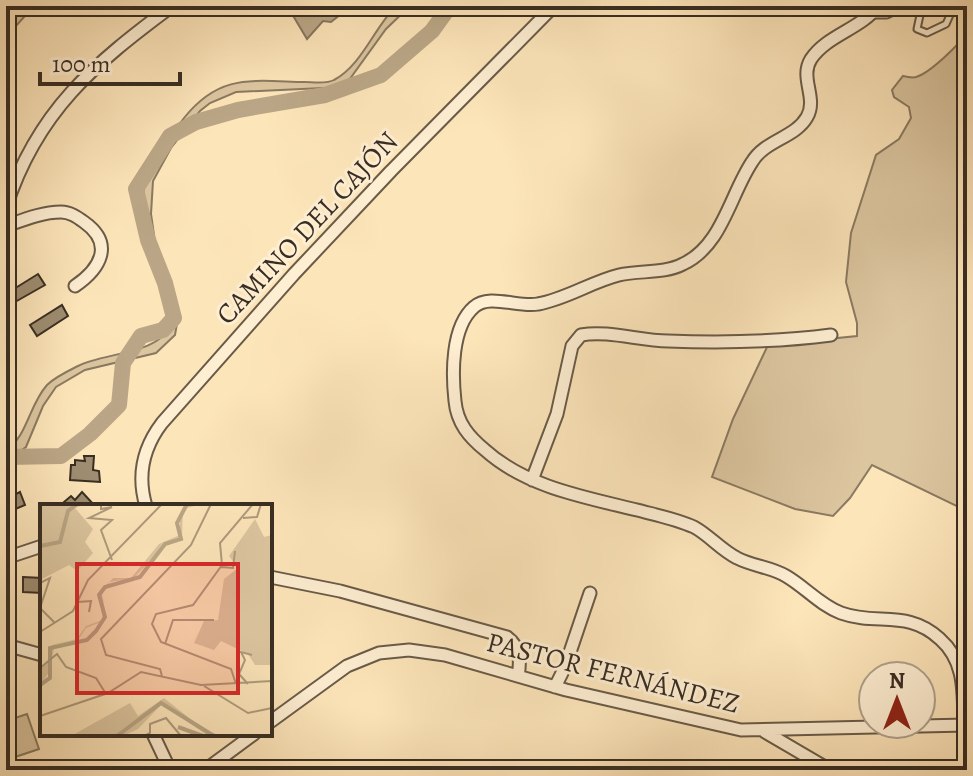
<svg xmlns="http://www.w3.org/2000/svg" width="973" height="776" viewBox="0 0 973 776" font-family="Alegreya,serif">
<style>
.green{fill:#dcc6a0;stroke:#8a7a61;stroke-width:2}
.water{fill:#baa686;stroke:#86765e;stroke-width:2}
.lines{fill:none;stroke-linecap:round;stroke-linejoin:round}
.river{stroke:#baa686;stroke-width:16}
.building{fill:#9e8d71;stroke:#382d22;stroke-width:2}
.lane-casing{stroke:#695b48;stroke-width:9}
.street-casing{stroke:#695b48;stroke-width:15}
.lane{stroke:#feeed2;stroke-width:5}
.street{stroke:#feeed2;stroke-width:11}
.labels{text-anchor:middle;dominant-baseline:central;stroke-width:6;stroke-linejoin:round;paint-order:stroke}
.street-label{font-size:28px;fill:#382d22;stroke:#feeed2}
.inset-river{fill:none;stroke:#baa686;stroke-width:4}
.inset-road{fill:none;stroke:#ae9b7d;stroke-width:2}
.view{fill:#d62828;fill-opacity:0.15;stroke:#d62828;stroke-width:4}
.inset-edge{fill:none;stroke:#382d22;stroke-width:4}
</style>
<rect width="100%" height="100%" fill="#fde5ba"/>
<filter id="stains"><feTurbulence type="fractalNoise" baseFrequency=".0025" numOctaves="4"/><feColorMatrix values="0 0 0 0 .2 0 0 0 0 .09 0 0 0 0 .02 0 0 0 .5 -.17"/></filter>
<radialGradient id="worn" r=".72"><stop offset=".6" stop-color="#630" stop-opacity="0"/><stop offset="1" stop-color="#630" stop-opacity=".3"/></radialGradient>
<path class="green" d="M6 6H34L6 37Z
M396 6H410L386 29 344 87 236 92 210 103 200 111 171 148 153 181 151 214 156 249 173 288 179 312 175 335 156 353 85 370 56 387 43 406 26 447 6 461V451C28 435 29 405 47 385 55 377 68 371 78 366 102 353 160 354 169 326 174 308 167 295 159 280 148 254 136 193 149 167 157 150 172 134 184 118 220 73 252 81 305 82 313 82 327 84 334 80 362 65 374 28 396 6Z
M967 32V511L872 465 850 498 833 516 795 509 712 477 733 419 768 345 857 336V323L846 282 851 233 876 155 899 139 911 118 909 107 894 97 892 90 903 76C907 77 912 78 916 77 930 73 960 44 967 32Z
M27 714 39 749 6 760V721Z"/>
<path class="water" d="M292 6H343L346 10 331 22 323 21 307 39 289 9Z"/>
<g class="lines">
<path class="river" d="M6 457 61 456 90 434 119 405 123 363 141 336 163 330 174 318 165 283 148 240 136 189 170 136 196 122 238 110 325 95 381 75 432 31 450 6"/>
</g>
<path class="building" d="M38 274 45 285 15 302 9 292Z
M62 305 68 316 37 336 30 325Z
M84 456H94L93 470 99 471 100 482 70 480 71 465H75V460L85 461Z
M20 492 25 505 13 510 8 498Z
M82 492 95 506H68L64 502 71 496 75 500Z
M23 577 42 578V593L23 592Z"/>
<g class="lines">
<g class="lane-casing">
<path id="lane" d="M922 6 917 29 927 33 946 24 954 6
M872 15H887L906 6"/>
</g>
<g class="street-casing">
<path id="street" d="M878 6C861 29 827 35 811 59 799 78 818 98 807 117 795 138 765 140 752 162 730 195 722 246 683 264 664 274 640 270 619 275 591 282 566 299 538 304 519 308 489 293 474 307 451 327 452 374 455 401 457 423 469 437 485 450 526 487 584 497 637 510 656 515 676 519 694 527 709 535 721 550 737 558 752 566 771 567 786 576 805 587 820 605 841 613 877 626 908 609 940 639 966 662 963 693 964 725
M6 207C37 111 94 64 172 6
M6 226C23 220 42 212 61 212 70 212 77 217 84 222 115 244 100 269 75 286
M532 480 557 414 572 346 581 335C609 330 640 341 668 341 722 343 777 342 831 335
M146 506C137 476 143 448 162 423L294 274 391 171 554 6
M15 555 42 546
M270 577 340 591 507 637C520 647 521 660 518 676
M6 645 42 655
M555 687 565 667 590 593
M270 722 347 666 379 653 409 650 445 655 566 690 741 730 967 725
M765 732 830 770
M153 734 170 770
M205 770 254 734"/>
</g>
<use href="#lane" class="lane"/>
<use href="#street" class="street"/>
</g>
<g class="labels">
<g class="street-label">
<text transform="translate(307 228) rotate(-47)">CAMINO DEL CAJÓN</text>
<text transform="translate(613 673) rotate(14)">PASTOR FERNÁNDEZ</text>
</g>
</g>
<g transform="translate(40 504)">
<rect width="232" height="232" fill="#fde5ba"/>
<path d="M0 0H45L35 4 53 25 45 38 53 49 37 67 29 61 0 76ZM147 0H162L143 5 142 32 122 40 113 54 94 74 70 78 62 90 66 112V116L46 124 38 136 15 141 8 170 0 180V165L11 155 12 141 37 135 46 122 63 116 60 94 62 86 73 74H91L119 40 140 31V10L143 4ZM215 15 224 33 232 31V161H215L208 150 181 137 174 146 154 139 164 117 178 116 184 75 198 64 189 52ZM124 194 163 225 181 232 167 231 122 200 98 225 83 232H31L90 199 98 212Z" fill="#dcc6a0"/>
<path class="inset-river" d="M0 42 20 38 28 7 37 0M0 181 10 174V144L47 136 56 127 65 113 59 91 65 83 100 73 125 40 141 35 137 19 147 0M138 223 163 232M77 232 121 199 174 232"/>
<path class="inset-road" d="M61 0V5L72 3 49 14 72 16 61 26 72 56M203 14 217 13 221 0M181 63 193 64 195 47M0 79 10 74 0 104 14 118M37 98 51 97 49 108M0 128 33 107 48 76 122 0M125 140 133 116H174M0 164 17 150 26 163 56 174 66 190M122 172 120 165 66 151 61 135 151 41 171 0M196 180 191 165 121 138 112 120 116 110 153 101 182 61 180 39 213 0M208 180 199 170 205 156 201 148 212 151M164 182 208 209 232 204M0 212 68 189 101 168 161 181 232 177M104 232 110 229V220L126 214 141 232"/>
<path class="view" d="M37 60H198V189H37Z"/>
<rect width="232" height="232" class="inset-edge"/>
</g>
<rect width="973" height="776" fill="none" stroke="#fde5ba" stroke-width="32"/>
<rect x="8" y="8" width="957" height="760" fill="none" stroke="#382d22" stroke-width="4"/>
<rect x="16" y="16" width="941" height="744" fill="none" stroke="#382d22" stroke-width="2"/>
<g transform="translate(897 700)"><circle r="38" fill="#feeed2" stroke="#afa18c" stroke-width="2"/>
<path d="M0-6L14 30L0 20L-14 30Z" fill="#8f2418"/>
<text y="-12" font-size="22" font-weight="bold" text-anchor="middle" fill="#382d22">N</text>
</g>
<path d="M40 72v12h140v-12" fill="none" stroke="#382d22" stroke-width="4"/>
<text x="52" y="72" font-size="24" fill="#382d22" stroke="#feeed2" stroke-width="6" paint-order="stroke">100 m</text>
<rect width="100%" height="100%" filter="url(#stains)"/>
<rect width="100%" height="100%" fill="url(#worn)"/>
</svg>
